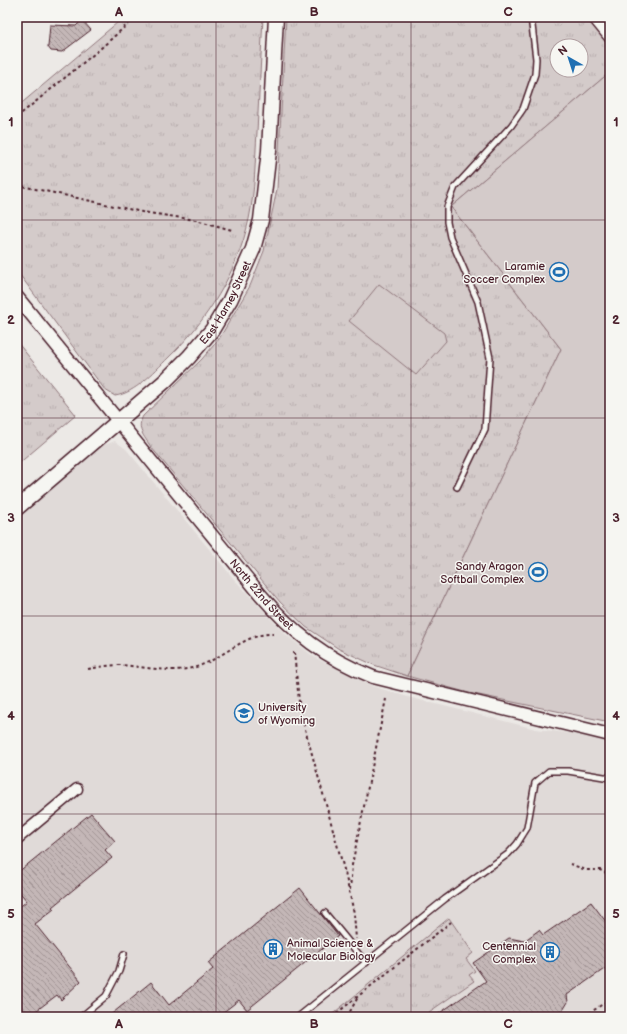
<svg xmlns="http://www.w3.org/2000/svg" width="627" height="1034" viewBox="0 0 627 1034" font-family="'Balsamiq Sans',sans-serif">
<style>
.built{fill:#e0dad8}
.grass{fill:url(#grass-tufts);stroke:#8f757a;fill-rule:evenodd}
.green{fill:#d4cbca;stroke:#8f757a}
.building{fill:url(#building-back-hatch);stroke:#4a1f2b}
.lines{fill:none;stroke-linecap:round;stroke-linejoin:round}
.service-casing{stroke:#4a1f2b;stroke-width:8}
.minor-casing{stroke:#4a1f2b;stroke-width:13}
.tertiary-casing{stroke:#4a1f2b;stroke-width:15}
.secondary-casing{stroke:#4a1f2b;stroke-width:17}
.path{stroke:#4a1f2b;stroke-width:2;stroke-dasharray:3 3;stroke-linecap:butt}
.service{stroke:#f6f6f2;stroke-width:5}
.minor{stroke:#f6f6f2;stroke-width:10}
.tertiary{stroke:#f6f6f2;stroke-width:12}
.secondary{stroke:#f6f6f2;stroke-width:14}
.grid{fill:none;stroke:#4a1f2b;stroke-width:1;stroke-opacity:0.55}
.labels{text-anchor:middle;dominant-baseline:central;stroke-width:3;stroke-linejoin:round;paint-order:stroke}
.poi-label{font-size:11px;fill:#4a1f2b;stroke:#f6f6f2;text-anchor:end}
.street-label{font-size:11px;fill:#4a1f2b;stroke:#f6f6f2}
.neatline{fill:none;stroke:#4a1f2b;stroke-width:1.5}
.grid-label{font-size:13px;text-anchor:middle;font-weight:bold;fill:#4a1f2b}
</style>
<defs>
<pattern id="grass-tufts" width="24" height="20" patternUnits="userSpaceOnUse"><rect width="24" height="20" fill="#d4cbca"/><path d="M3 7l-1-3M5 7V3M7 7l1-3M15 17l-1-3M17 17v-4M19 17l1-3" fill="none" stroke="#b8aeae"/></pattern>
<pattern id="building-back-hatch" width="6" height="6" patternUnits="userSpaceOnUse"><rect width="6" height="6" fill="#c4b7b7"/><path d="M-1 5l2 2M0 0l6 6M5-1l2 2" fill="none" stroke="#a19495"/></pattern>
</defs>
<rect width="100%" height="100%" fill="#ece9e6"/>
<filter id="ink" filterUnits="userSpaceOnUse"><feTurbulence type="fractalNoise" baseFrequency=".025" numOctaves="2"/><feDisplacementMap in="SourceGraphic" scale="8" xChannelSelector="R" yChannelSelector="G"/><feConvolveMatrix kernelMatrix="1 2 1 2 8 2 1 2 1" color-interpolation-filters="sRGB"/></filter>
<g filter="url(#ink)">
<path class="built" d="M115 441 126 449 234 579 284 633 314 657 372 686 408 697 536 729 610 738V1017H17V518L102 446Z"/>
<path class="grass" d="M124 17H263C261 55 259 94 257 132 255 161 255 191 249 219 237 273 207 321 168 358 154 372 135 393 115 396L105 390 17 271V107Z
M286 17H607L610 21V72L451 207 561 349 407 676 374 665 339 649 306 627 280 602 151 447C144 436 136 429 143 416L202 359 219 339 250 286 264 251 277 189ZM557 46H581V70H557Z
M17 342 76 415 17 465Z
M449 918 473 953 466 959 475 971 469 975 474 981 429 1012 432 1017H329Z"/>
<path class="green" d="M610 72V722L469 693 407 676 561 349 451 207Z
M379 284 444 333 446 341 416 375 349 321Z"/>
<path class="building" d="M82 20 91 30 62 52 51 51 48 47 50 25 76 26Z
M91 813 115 841 105 850 112 858 52 907 54 909 35 924 81 981 61 1000 57 995 28 1017 17 1003V909L27 901 17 889V873Z
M300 888 338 936 247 1010 239 1000 217 1017H108L151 982 169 1005 213 969 208 963Z
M591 902 610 927V965L567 995 568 1002 559 1017H434L486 981 473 963 509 938 524 941 539 930 543 935Z"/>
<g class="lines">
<g class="service-casing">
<path id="service" d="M457 487 485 429 490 358 478 302 450 237 447 222V207L455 187 511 126 523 109 535 74 536 59 531 17
M325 913 366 963
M81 1017 106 996 119 971 124 954
M298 1017 445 899 508 854 517 844 527 828 535 783 549 771H568L610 778"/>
</g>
<g class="minor-casing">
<path id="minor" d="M593 17 610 38
M17 839 77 789"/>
</g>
<g class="tertiary-casing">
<g id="tertiary">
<path id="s1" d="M17 297 260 594C293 633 325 658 373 677L610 735"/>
</g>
</g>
<g class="secondary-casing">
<g id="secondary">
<path id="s2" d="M17 508 164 382 189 357 212 330 230 300 253 249 261 220 269 151 276 17"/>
</g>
</g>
<path class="path" d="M17 117 100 49 136 17
M17 185 142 212 196 220 232 230
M294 652 300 711 345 873 354 913 356 939
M88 669C99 667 110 665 122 665 144 667 170 673 192 668 220 662 243 633 273 634
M570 864 586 870H600L610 875
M350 890 352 865 386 699
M332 1017 451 922
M347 1017 358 997
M584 1017 610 999"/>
<use href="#service" class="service"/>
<use href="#minor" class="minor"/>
<use href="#tertiary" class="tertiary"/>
<use href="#secondary" class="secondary"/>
</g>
</g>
<path class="grid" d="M216 17V1017M411 17V1017M17 220H610M17 418H610M17 616H610M17 814H610"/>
<defs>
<g id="stadium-ring" transform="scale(1)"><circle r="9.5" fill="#f6f6f2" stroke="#1f6fb2" stroke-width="1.5"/><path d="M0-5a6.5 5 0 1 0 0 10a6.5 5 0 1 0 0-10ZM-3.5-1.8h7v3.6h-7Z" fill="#1f6fb2"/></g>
<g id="university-ring" transform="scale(1)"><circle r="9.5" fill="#f6f6f2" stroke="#1f6fb2" stroke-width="1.5"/><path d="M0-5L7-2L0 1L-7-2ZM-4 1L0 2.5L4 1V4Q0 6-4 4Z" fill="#1f6fb2"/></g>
<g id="building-ring" transform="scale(1)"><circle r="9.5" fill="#f6f6f2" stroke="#1f6fb2" stroke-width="1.5"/><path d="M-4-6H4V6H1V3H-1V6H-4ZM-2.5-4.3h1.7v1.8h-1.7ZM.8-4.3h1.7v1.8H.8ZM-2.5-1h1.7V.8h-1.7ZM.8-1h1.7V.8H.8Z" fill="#1f6fb2"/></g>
</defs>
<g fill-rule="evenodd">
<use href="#stadium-ring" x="559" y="272"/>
<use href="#stadium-ring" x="538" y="572"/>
<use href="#university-ring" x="244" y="713"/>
<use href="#building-ring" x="273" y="949"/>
<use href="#building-ring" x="550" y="952"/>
</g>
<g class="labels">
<g class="poi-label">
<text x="545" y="266">Laramie<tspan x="545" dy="13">Soccer Complex</tspan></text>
<text x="524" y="566">Sandy Aragon<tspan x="524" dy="13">Softball Complex</tspan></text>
<text x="258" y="707" text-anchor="start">University<tspan x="258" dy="13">of Wyoming</tspan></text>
<text x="287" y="943" text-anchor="start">Animal Science &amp;<tspan x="287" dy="13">Molecular Biology</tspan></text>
<text x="536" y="946">Centennial<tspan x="536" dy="13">Complex</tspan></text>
</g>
<g class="street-label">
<text stroke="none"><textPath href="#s2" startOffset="295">East Harney Street</textPath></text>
<text stroke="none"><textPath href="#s1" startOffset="385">North 22nd Street</textPath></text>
</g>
</g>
<rect width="627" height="1034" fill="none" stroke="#f6f6f2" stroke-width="44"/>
<g transform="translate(569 58) rotate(321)"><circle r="19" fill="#f6f6f2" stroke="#b1a0a2"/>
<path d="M0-3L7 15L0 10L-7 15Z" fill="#1f6fb2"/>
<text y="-6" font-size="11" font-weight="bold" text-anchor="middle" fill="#4a1f2b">N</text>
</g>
<rect x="22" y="22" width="583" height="990" class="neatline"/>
<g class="grid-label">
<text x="119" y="16">A</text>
<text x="314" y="16">B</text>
<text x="508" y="16">C</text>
<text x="11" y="126">1</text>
<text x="616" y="126">1</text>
<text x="11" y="324">2</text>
<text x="616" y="324">2</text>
<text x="11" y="522">3</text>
<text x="616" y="522">3</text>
<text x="11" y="720">4</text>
<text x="616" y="720">4</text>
<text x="11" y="918">5</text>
<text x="616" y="918">5</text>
<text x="119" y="1028">A</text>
<text x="314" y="1028">B</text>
<text x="508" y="1028">C</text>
</g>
</svg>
